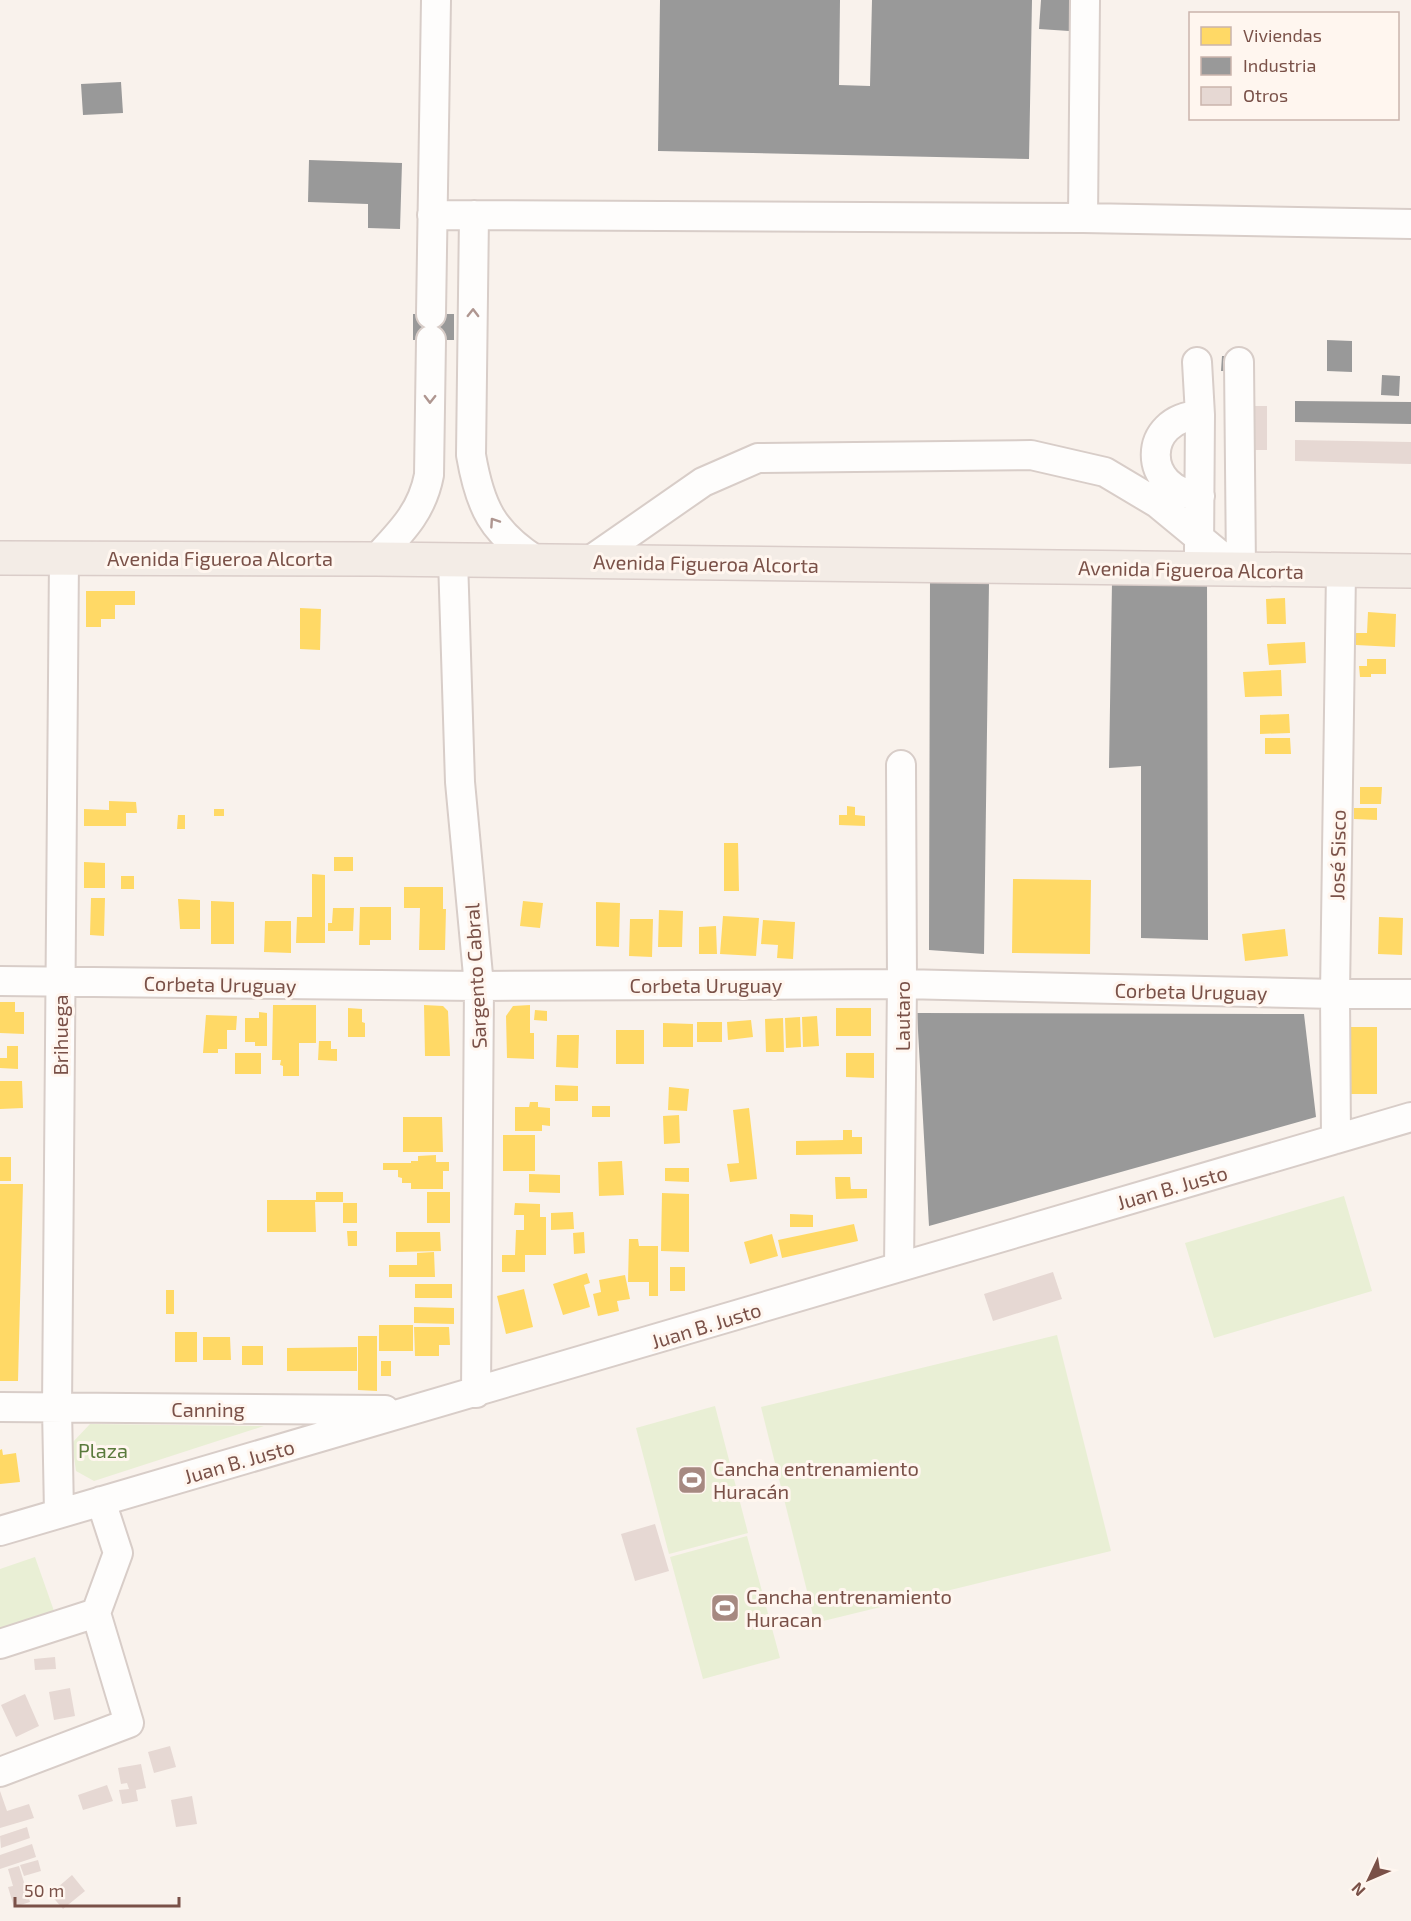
<svg xmlns="http://www.w3.org/2000/svg" width="1411" height="1921" viewBox="0 0 1411 1921" font-family="'Exo 2',sans-serif">
<style>
.green{fill:#e9efd5}
.homes{fill:#ffd966}
.industry{fill:#999}
.building{fill:#e6d8d3}
.lines{fill:none;stroke-linecap:round;stroke-linejoin:round}
.minor-casing{stroke:#d8cdc8;stroke-width:32}
.major-casing{stroke:#dacdc9;stroke-width:36}
.minor{stroke:#fefdfc;stroke-width:28}
.major{stroke:#f3ece6;stroke-width:33}
.oneway{stroke:#af9690}
.labels{text-anchor:middle;dominant-baseline:central;stroke-width:6;stroke-linejoin:round;paint-order:stroke}
.street-label{font-size:20px;fill:#7a5148;stroke:#fff6ef}
.park-label{font-size:20px;fill:#5a7a3c;stroke:#fff6ef}
.poi-label{font-size:20px;fill:#7a5148;stroke:#fff6ef;text-anchor:start}
</style>
<rect width="100%" height="100%" fill="#f9f2ec"/>
<path class="green" d="M1344 1196 1372 1291 1214 1338 1185 1243Z
M1057 1335 1111 1551 815 1623 761 1407Z
M715 1406 748 1533 669 1554 636 1428Z
M90 1424 264 1426 94 1481 76 1471 72 1443Z
M747 1536 780 1658 703 1679 670 1557Z
M35 1557 54 1611 0 1629V1569Z"/>
<path class="homes" d="M86 591H135V605H115V619H101V627H86Z
M1285 598 1286 624H1267L1266 599Z
M300 608 321 609 320 650 300 649Z
M1368 612 1396 614 1395 647 1356 645V633H1367Z
M1305 642 1306 663 1269 665 1267 644Z
M1367 659H1386V674H1371V677H1360L1359 666H1367Z
M1281 670 1282 696 1245 697 1243 672Z
M1289 714 1290 733 1260 734V715Z
M1265 738H1290L1291 754H1265Z
M1360 787H1382L1381 804H1360Z
M109 801 136 802 137 813H126V826H84V809L109 810Z
M847 806 855 807V815L865 816V826L839 825V815H847Z
M1354 808H1377V820L1354 819Z
M214 809H224V816H214Z
M178 815H185V829H177Z
M724 843H738L739 891H724Z
M334 857H353V871H334Z
M84 862 105 863V888H84Z
M312 874 325 875V943H296L297 917H312Z
M121 876H134V889H121Z
M1013 879 1091 880 1090 954 1012 953Z
M404 887H443V909H446L445 950H419L420 908H404Z
M91 898H105L104 936 90 935Z
M178 899 200 900V929H180Z
M211 901 234 902V944H211Z
M523 901 543 903 540 928 520 926Z
M596 902 620 903 619 947 596 946Z
M360 907H391V940H370V945H359Z
M333 908H354L353 931H328V923H332Z
M659 910 683 911 682 947H658Z
M723 916 759 918 756 956 720 954Z
M1379 917 1403 918 1402 955 1378 954Z
M630 919H653L652 957 629 956Z
M763 920 795 922 793 959 777 958 778 945 761 944Z
M265 921H291V953L264 952Z
M716 926 717 954H699V927Z
M1285 929 1288 956 1245 961 1242 934Z
M0 1002H15V1012H24V1034L0 1033Z
M273 1005H316V1043H299V1076H283V1066L280 1065 281 1060H272Z
M424 1005 443 1006 448 1011 450 1056H425Z
M530 1005V1033H534V1059L507 1058 506 1016 513 1006Z
M348 1008 362 1009V1022L365 1023V1037H348Z
M836 1008H871V1036H836Z
M535 1010 547 1011V1021L534 1020Z
M259 1012 267 1013V1046H255V1042H245V1018H259Z
M206 1015 237 1016 236 1030H227V1049H218V1053H203Z
M817 1016 819 1046 803 1047 802 1017Z
M800 1017 801 1047 786 1048 785 1018Z
M783 1018 784 1052H766L765 1019Z
M751 1020 753 1037 728 1040 727 1022Z
M697 1022H722V1042H697Z
M663 1023 693 1024V1047H663Z
M1350 1027H1377V1094H1351Z
M616 1030H644V1064H616Z
M557 1035H579L578 1068 556 1067Z
M319 1041H331V1049H337V1061L318 1060Z
M7 1046H18V1069L0 1068V1058H7Z
M235 1053H261V1074H235Z
M846 1053H874V1078L846 1077Z
M0 1081H22L23 1108 0 1109Z
M555 1085 578 1086V1101H555Z
M669 1087 689 1089 687 1111 668 1110Z
M530 1102H538V1107L550 1108V1126L542 1125V1131H515V1107H529Z
M592 1106H610V1117H592Z
M749 1108 757 1179 730 1182 727 1164 739 1163 733 1110Z
M679 1115 680 1143 664 1144 663 1116Z
M403 1117H442L443 1152H403Z
M843 1130H852V1137H862V1154L796 1155V1141L843 1140Z
M503 1135H535V1171H503Z
M436 1155V1162H449V1171H443V1189H411V1183H402V1178L398 1177V1170H383V1163H411V1161H418V1156Z
M0 1157H11V1181H0Z
M622 1161 624 1195 599 1196 598 1162Z
M665 1168H689V1182L665 1181Z
M529 1174 560 1175V1193L529 1192Z
M835 1177H850L851 1189H867V1198L836 1199Z
M0 1184H23L18 1381H0Z
M316 1192H343V1202H315L316 1232H267V1200H316Z
M427 1192H450V1223H427Z
M662 1193 689 1194V1252L661 1251Z
M343 1203H357V1223H343Z
M515 1203 540 1204V1217H546V1255H525V1272H502V1255H515L516 1230H524V1215H514Z
M573 1212 574 1229 551 1230V1213Z
M790 1214 813 1215V1227H790Z
M854 1224 858 1241 782 1258 778 1240Z
M347 1231H357V1246H348Z
M396 1232H440L441 1251 396 1252Z
M584 1232 585 1253 574 1254 573 1233Z
M772 1234 778 1256 750 1264 744 1242Z
M629 1239H638L639 1246H658V1296H649V1282H628Z
M434 1252 435 1277H389V1265H417V1253Z
M670 1267H685V1291H670Z
M587 1273 590 1283 584 1285 590 1307 563 1315 553 1284Z
M625 1275 630 1299 617 1301 619 1311 598 1316 593 1294 601 1292 599 1280Z
M415 1284H452V1298H415Z
M524 1289 533 1327 506 1334 497 1296Z
M166 1290H174V1314H166Z
M414 1307 454 1308V1324L414 1323Z
M379 1325H413V1351H379Z
M414 1327H449L450 1345H439V1356H415Z
M175 1332H197V1362H175Z
M358 1336H377V1391L358 1390Z
M203 1337H230L231 1360H203Z
M242 1346H263V1365H242Z
M357 1347V1371H287V1348Z
M381 1361H391V1376H381Z
M2 1449 3 1455 16 1453 20 1482 0 1484V1450Z"/>
<path class="industry" d="M660 0H840L839 85 870 86 872 0H1032L1029 159 658 151Z
M1041 0H1070L1069 31 1039 29Z
M121 82 123 113 83 115 81 84Z
M309 160 402 163 400 229 368 228V204L308 202Z
M413 314H454V340H413Z
M1327 340 1352 341V372L1327 371Z
M1222 356H1233L1232 371H1221Z
M1382 375 1400 376 1399 396 1381 395Z
M1295 401 1411 402V424L1295 422Z
M930 578 989 582 984 954 929 950Z
M1207 581 1208 940 1141 938V766L1109 768 1112 582Z
M917 1013 1304 1014 1316 1117 929 1226Z"/>
<path class="building" d="M1245 406H1267V450H1245Z
M1295 440 1411 442V464L1295 461Z
M1053 1272 1062 1299 993 1321 984 1294Z
M655 1524 669 1571 635 1581 621 1534Z
M55 1657 56 1669 35 1670 34 1659Z
M70 1688 75 1716 54 1720 49 1692Z
M25 1694 39 1726 16 1737 1 1705Z
M170 1746 176 1767 154 1773 148 1752Z
M141 1764 146 1788 136 1790 138 1801 122 1804 119 1790 129 1789 127 1783 121 1784 118 1768Z
M107 1785 113 1801 83 1810 78 1795Z
M0 1791 7 1811 29 1804 34 1818 0 1828Z
M192 1796 197 1824 176 1827 171 1800Z
M27 1827 30 1838 1 1848 0 1836Z
M32 1844 36 1857 0 1869V1855Z
M38 1860 41 1871 24 1876 20 1865Z
M19 1866 30 1902 14 1907 8 1887 13 1886 8 1869Z
M72 1875 85 1891 63 1909 50 1894Z"/>
<g class="lines">
<g class="minor-casing">
<path id="minor" d="M432 215 1083 218 1411 224
M474 215 471 455C480 507 492 532 537 561
M1083 218 1085 0
M431 314 436 0
M1197 362 1200 415 1199 552
M1239 362 1241 569
M1200 496C1141 491 1141 418 1200 415
M376 559C401 532 422 512 429 475L431 340
M453 559 460 782 479 986 476 1393
M588 562 703 482 758 458 1031 455 1105 472 1157 503 1237 569
M0 981 479 986 902 984 1335 994H1411
M1336 1139 1335 994 1341 571
M899 1267 902 984 901 765
M0 1407 385 1410
M59 1513 57 1408 64 558
M0 1531 1411 1117
M0 1644 96 1613
M0 1772 129 1723 96 1613 118 1553 101 1501"/>
</g>
<g class="major-casing">
<path id="major" d="M0 558 376 559 1411 571"/>
</g>
<use href="#minor" class="minor"/>
<use href="#major" class="major"/>
</g>
<defs><path id="oneway-chevron" d="M-2-3.5L2.5 0L-2 3.5" fill="none" stroke-width="1.6" stroke-linecap="round" stroke-linejoin="round" transform="scale(1.5)"/></defs>
<g class="oneway">
<use href="#oneway-chevron" transform="translate(473 313) rotate(-89)"/>
<use href="#oneway-chevron" transform="translate(430 399) rotate(91)"/>
<use href="#oneway-chevron" transform="translate(494 522) rotate(-124)"/>
</g>
<defs>
<g id="stadium-square" transform="scale(1.5)"><rect x="-9" y="-9" width="18" height="18" rx="4" fill="#a68981" stroke="#fff6ef"/><path d="M0-5a6.5 5 0 1 0 0 10a6.5 5 0 1 0 0-10ZM-3.5-1.8h7v3.6h-7Z" fill="#fff"/></g>
</defs>
<g fill-rule="evenodd">
<use href="#stadium-square" x="692" y="1480"/>
<use href="#stadium-square" x="725" y="1608"/>
</g>
<g class="labels">
<g class="street-label">
<text x="220" y="558">Avenida Figueroa Alcorta</text>
<text transform="translate(706 563) rotate(1)">Avenida Figueroa Alcorta</text>
<text transform="translate(1191 569) rotate(1)">Avenida Figueroa Alcorta</text>
<text transform="translate(1337 855) rotate(-89)">José Sisco</text>
<text transform="translate(475 976) rotate(-93)">Sargento Cabral</text>
<text transform="translate(220 984) rotate(1)">Corbeta Uruguay</text>
<text x="706" y="985">Corbeta Uruguay</text>
<text transform="translate(1191 991) rotate(1)">Corbeta Uruguay</text>
<text transform="translate(902 1016) rotate(-90)">Lautaro</text>
<text transform="translate(60 1035) rotate(-90)">Brihuega</text>
<text transform="translate(1172 1187) rotate(-16)">Juan B. Justo</text>
<text transform="translate(706 1325) rotate(-17)">Juan B. Justo</text>
<text x="208" y="1409">Canning</text>
<text transform="translate(239 1461) rotate(-16)">Juan B. Justo</text>
</g>
<g class="park-label">
<text x="103" y="1450">Plaza</text>
</g>
<g class="poi-label">
<text x="713" y="1468">Cancha entrenamiento<tspan x="713" dy="23">Huracán</tspan></text>
<text x="746" y="1596">Cancha entrenamiento<tspan x="746" dy="23">Huracan</tspan></text>
</g>
</g>
<rect x="1189" y="12" width="210" height="108" fill="#fff6ef" stroke="#cab4ac" stroke-width="1.5"/>
<rect x="1201" y="27" width="30" height="18" fill="#ffd966" stroke="#cab4ac" stroke-width="1.5"/>
<text x="1243" y="42" font-size="18" fill="#7a5148">Viviendas</text>
<rect x="1201" y="57" width="30" height="18" fill="#999999" stroke="#cab4ac" stroke-width="1.5"/>
<text x="1243" y="72" font-size="18" fill="#7a5148">Industria</text>
<rect x="1201" y="87" width="30" height="18" fill="#e6d8d3" stroke="#cab4ac" stroke-width="1.5"/>
<text x="1243" y="102" font-size="18" fill="#7a5148">Otros</text>
<g transform="translate(1369 1879) rotate(226)" stroke="#fff6ef" stroke-width="4.5" paint-order="stroke">
<path d="M0-4.5L10 22L0 15L-10 22Z" fill="#7a5148"/>
<text y="-9" font-size="16" font-weight="bold" text-anchor="middle" fill="#7a5148">N</text>
</g>
<path d="M15 1897v9h164v-9" fill="none" stroke="#7a5148" stroke-width="3"/>
<text x="24" y="1897" font-size="18" fill="#7a5148" stroke="#fff6ef" stroke-width="4.5" paint-order="stroke">50 m</text>
</svg>
